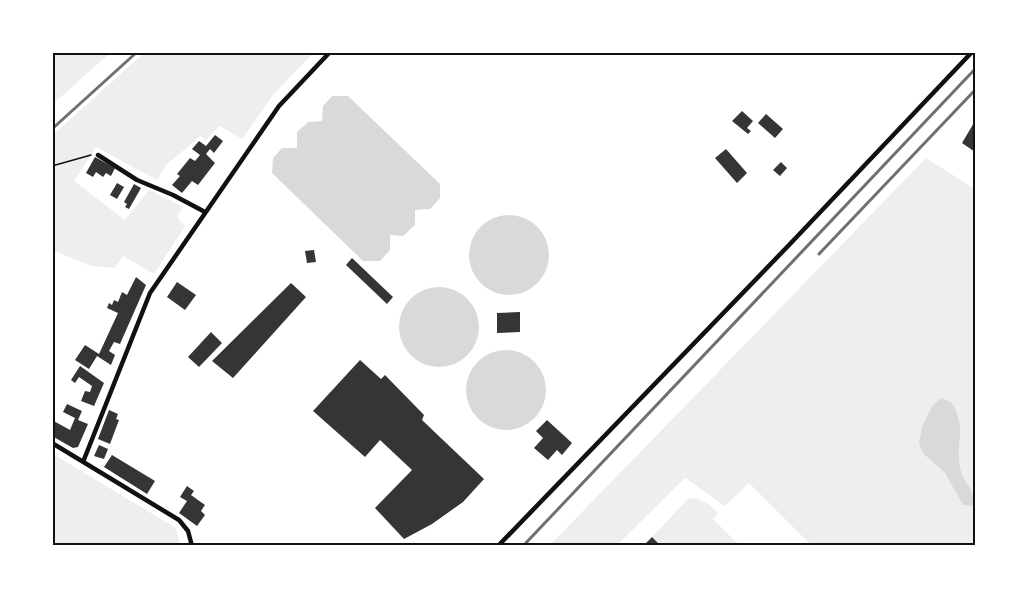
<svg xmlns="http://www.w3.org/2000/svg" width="1028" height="598" viewBox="0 0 1028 598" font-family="Jost,sans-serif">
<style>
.green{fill:#eee}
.water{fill:#d9d9d9}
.building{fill:#353535}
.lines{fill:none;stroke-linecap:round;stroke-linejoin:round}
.path{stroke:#111;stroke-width:1.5}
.minor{stroke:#111;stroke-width:4.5}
.rail{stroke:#707070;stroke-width:3}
.neatline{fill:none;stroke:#111;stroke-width:2}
</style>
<rect width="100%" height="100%" fill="#fff"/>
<path class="green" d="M53 52H110V53L53 104Z
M144 53H313L273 95 242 139 220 126 206 140 201 136 167 164 157 180 96 147 74 181 125 220 149 190 183 207 177 218 185 226 154 274 123 256 115 268 91 266 57 252 53 254V135Z
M926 158 975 189V545H811L749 483 725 506 685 478 617 545 549 546Z
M53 454 176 528 180 545H53L52 478 54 474 53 473Z
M695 498 710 505 718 513 713 519 739 545H661L652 537 688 499Z"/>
<path class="water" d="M332 96H348L440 184V198L430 209 415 210V225L403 236 390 235V250L380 261H363L272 173 273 158 282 148H297V132L308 122 322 121 323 106Z
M469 255a40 40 0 1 1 80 0a40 40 0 1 1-80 0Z
M399 327a40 40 0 1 1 80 0a40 40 0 1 1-80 0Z
M466 390a40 40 0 1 1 80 0a40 40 0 1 1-80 0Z
M941 398 951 402C968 428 955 443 960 468 963 481 974 490 975 503L972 506 963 505 945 473 923 453 919 443 922 427 933 405Z"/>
<path class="building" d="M742 111 753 121 747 128 751 131 748 134 732 121Z
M766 114 783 129 775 138 758 123Z
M975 121V152L962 143Z
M215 135 223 141 214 153 210 149 206 154 215 163 198 185 192 181 182 193 172 185 180 176 177 174 190 158 195 161 200 155 192 149 199 141 206 146Z
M726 149 747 173 737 183 715 158Z
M95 157 115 168 111 176 106 173 103 177 96 172 93 177 86 173Z
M781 162 787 168 780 176 773 170Z
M117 183 124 187 117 199 110 195Z
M134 184 141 188 129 209 125 207 127 204 124 202Z
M314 250 316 262 307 263 305 251Z
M352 258 393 297 387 304 346 265Z
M136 277 146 285 120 344 114 342 109 351 115 355 111 365 97 356 89 369 75 360 85 345 99 354 118 313 107 308 109 303 112 305 114 300 118 302 122 292 127 295Z
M177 282 196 295 185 310 167 297Z
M291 283 306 297 233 378 212 361Z
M520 312V332L497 333V313Z
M211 332 222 343 199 367 188 357Z
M360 360 381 379 385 375 424 415 422 420 484 479 463 502 432 524 404 539 375 508 412 470 380 440 365 457 313 411Z
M80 366 104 383 94 406 81 401 85 391 90 392 92 386 79 377 75 383 71 380Z
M67 404 82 411 78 420 88 424 78 447 73 448 52 436V420L70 430 75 418 63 412Z
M109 410 118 414 116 419 119 420 110 444 98 439Z
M547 420 572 443 562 455 557 450 548 460 534 448 543 438 536 431Z
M99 445 108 449 104 459 94 456Z
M112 455 155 481 147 494 104 467Z
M187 486 194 491 191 495 205 505 201 511 205 515 197 526 179 513 187 501 180 497Z
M652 537 661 546H643Z"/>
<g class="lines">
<path class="path" d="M52 166 91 155"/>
<path class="minor" d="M98 155 137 180 173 195 205 212
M52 443 179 520 188 531 192 546
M83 462 150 293 279 106 330 52
M498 546 790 244 972 52"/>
<path class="rail" d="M52 129 137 52
M819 254 976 89
M523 546 976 68"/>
</g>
<rect width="1028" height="598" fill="none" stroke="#ffffff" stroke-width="108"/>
<rect x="54" y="54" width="920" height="490" class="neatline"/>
</svg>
